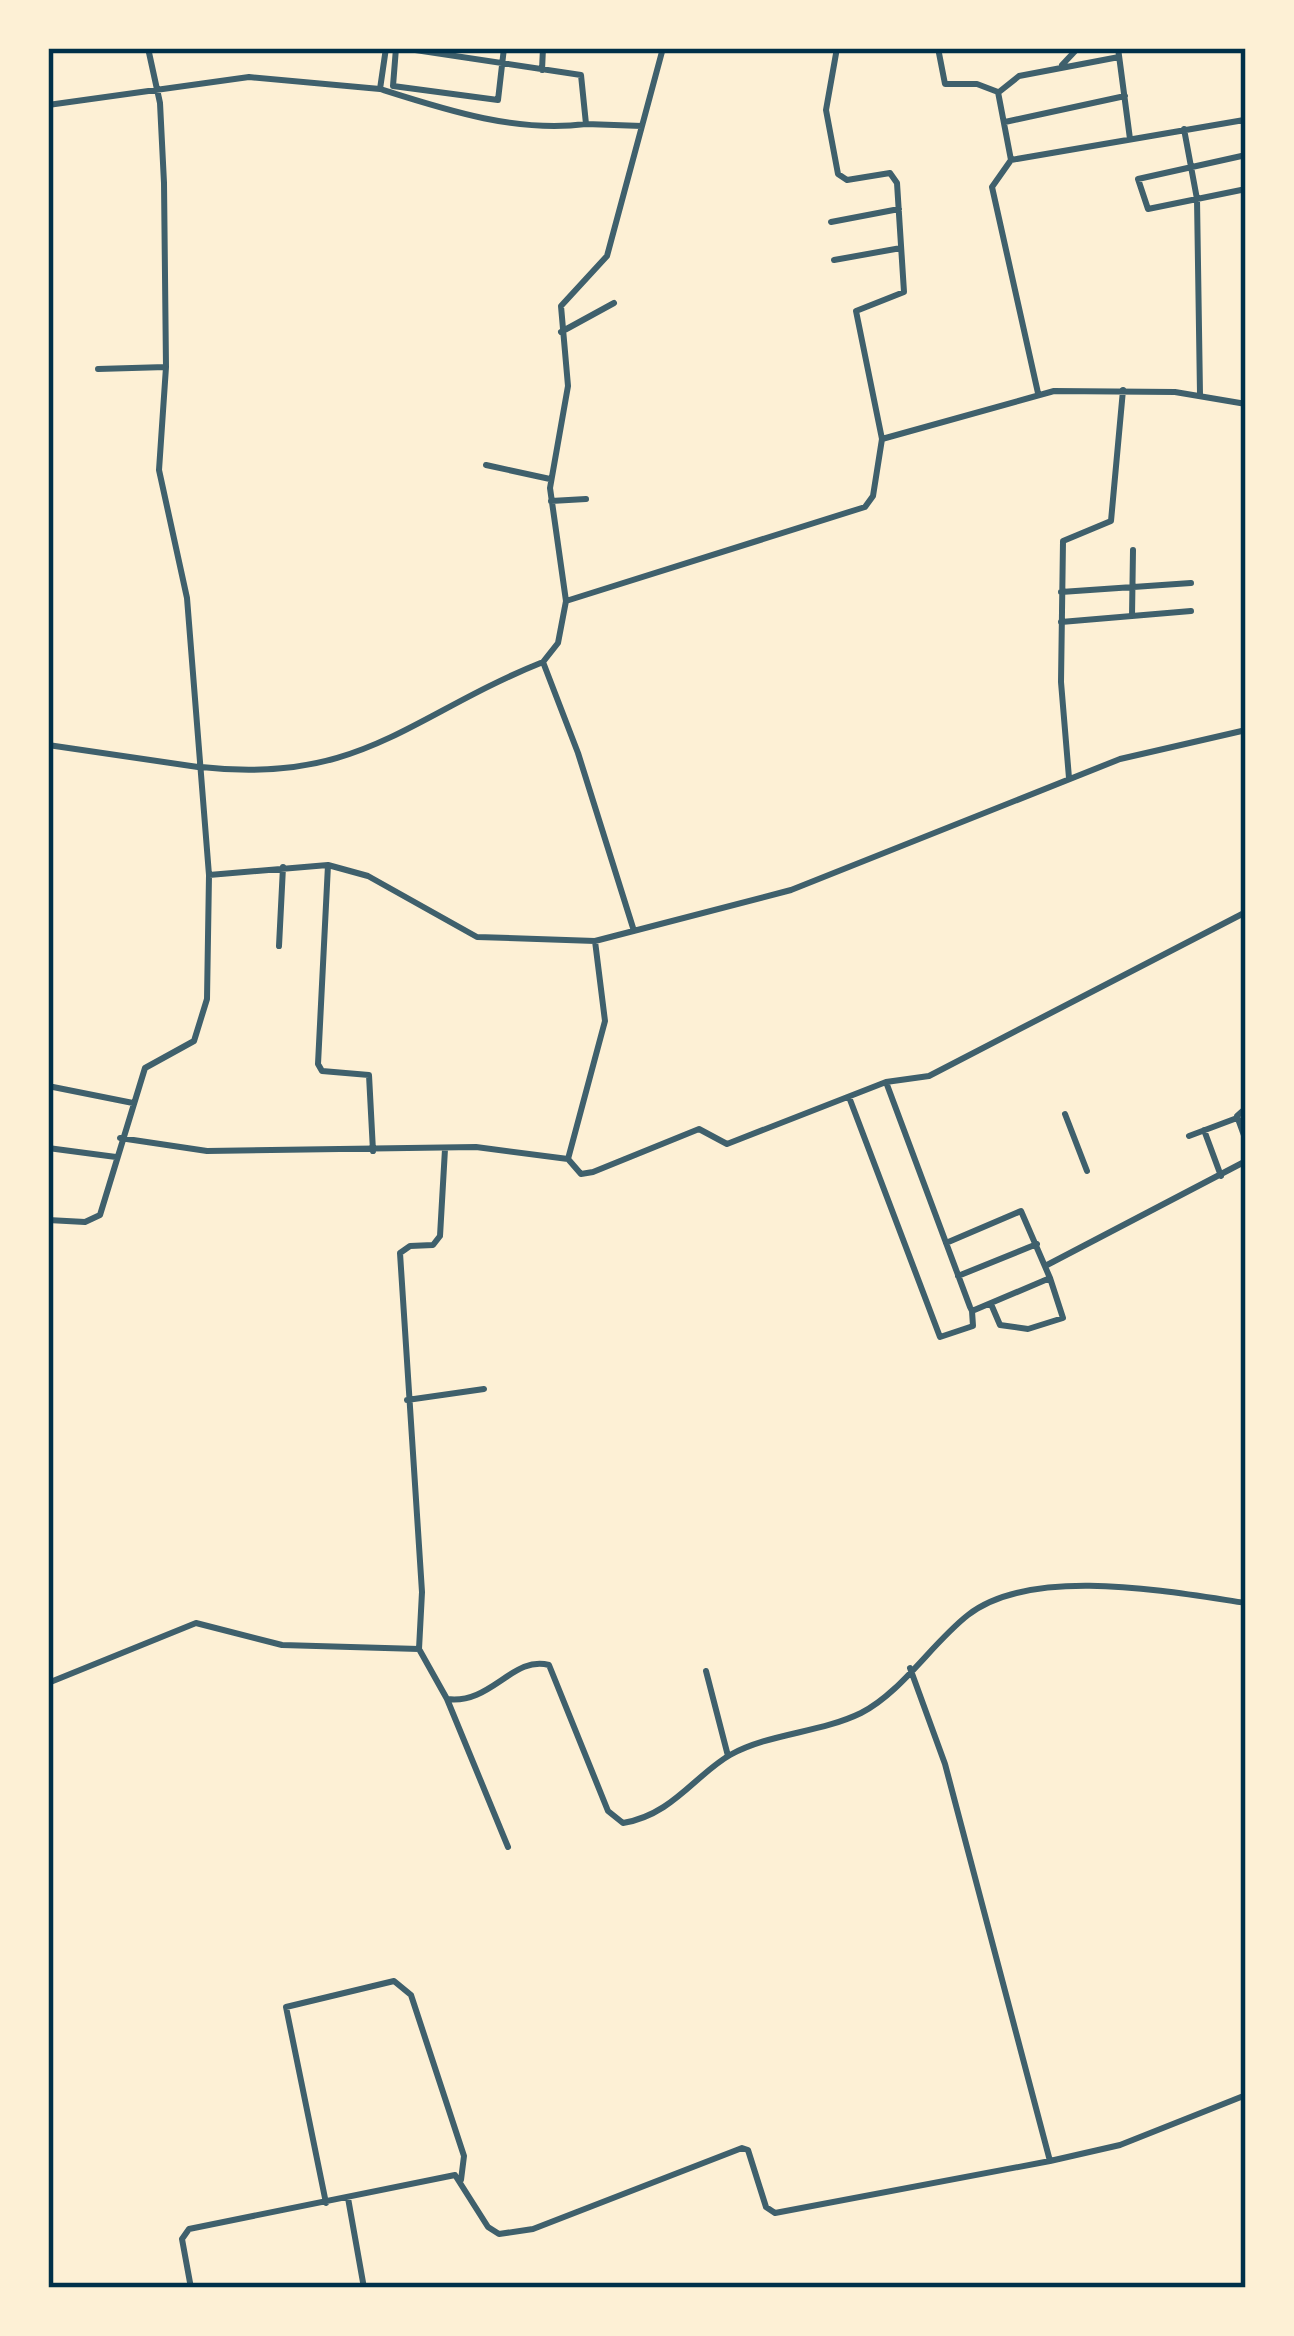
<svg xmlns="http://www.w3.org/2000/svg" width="1294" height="2336" viewBox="0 0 1294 2336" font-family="'Varela Round',sans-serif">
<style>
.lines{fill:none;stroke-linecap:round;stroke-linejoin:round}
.minor{stroke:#3f606c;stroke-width:6}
.neatline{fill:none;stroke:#003049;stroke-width:4.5}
</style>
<rect width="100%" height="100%" fill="#fdf0d5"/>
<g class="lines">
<path class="minor" d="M386 48 380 89C446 110 516 133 586 124
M396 48 393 86 498 100 504 48
M402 48 581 75 586 124 642 126
M837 48 826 110 838 174 847 180 890 173 897 183 904 292 856 311 882 439 1054 391 1175 392 1246 404
M938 48 945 84H977L998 92 1011 160 992 187 1038 393
M1118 48 1130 139
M1062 65 1078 48
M542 70 543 48
M999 92 1019 76 1119 57
M48 105 249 77 380 89
M1005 122 1125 96
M1184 129 1197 199 1200 394
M1246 155 1138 179 1148 209 1246 189
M1011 160 1244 120 1246 135
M831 222 899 209
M834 260 901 248
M561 332 614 303
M98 369 166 367
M486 465 550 479
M551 501 586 499
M1244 530 1246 506
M1061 592 1191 583
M566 601 865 507 873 496 882 439
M1132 616 1133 550
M1061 622 1191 611
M543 662 578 753 634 931
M48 745 198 767
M201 767C361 785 410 715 543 662L558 643 566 601 550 488 568 386 561 306 607 256 663 48
M1069 778 1061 682 1063 541 1111 521 1123 390
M328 865 318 1064 322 1071 369 1075 373 1151
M209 875 328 865 368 876 477 937 595 941 791 890 1120 759 1246 730
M279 946 283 867
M886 1082 970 1307 972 1311 1050 1278 1021 1211 946 1243
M48 1086 133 1103
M849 1097 940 1337 973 1326 972 1311
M1246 1108 1237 1116 1246 1141
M1065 1114 1087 1171
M1204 1130 1221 1176
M1189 1136 1237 1118
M120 1138 207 1151 476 1147 568 1159 605 1021 595 941
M48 1148 116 1157
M445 1149 440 1236 433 1245 410 1246 400 1253 422 1592 419 1649 447 1699 508 1847
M568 1159 581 1174 593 1172 699 1129 727 1144 886 1082 929 1076 1246 912
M48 1220 85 1222 100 1215 145 1068 194 1041 207 999 209 875 187 598 159 470 166 367 164 183 160 103 148 48
M1047 1265 1246 1161
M958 1276 1037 1244
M991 1304 1000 1325 1028 1329 1063 1318 1050 1278
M407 1400 484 1389
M910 1668 945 1764 1050 2161 1120 2145 1246 2095
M706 1671 728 1756
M48 1683 196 1623 282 1645 419 1649
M447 1699C491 1705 513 1655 549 1665L608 1811 623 1823C672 1815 695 1775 730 1755 770 1733 820 1733 861 1713 902 1692 932 1643 968 1615 1032 1565 1171 1592 1246 1603
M348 2198 364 2288
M326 2203 286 2007 394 1981 411 1995 464 2156 461 2180
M191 2288 182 2239 189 2229 455 2175 488 2227 499 2234 533 2229 742 2148 748 2150 766 2207 775 2213 1050 2161"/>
</g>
<rect width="1294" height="2336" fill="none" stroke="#fdf0d5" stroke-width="102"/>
<rect x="51" y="51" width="1192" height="2234" class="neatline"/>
</svg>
